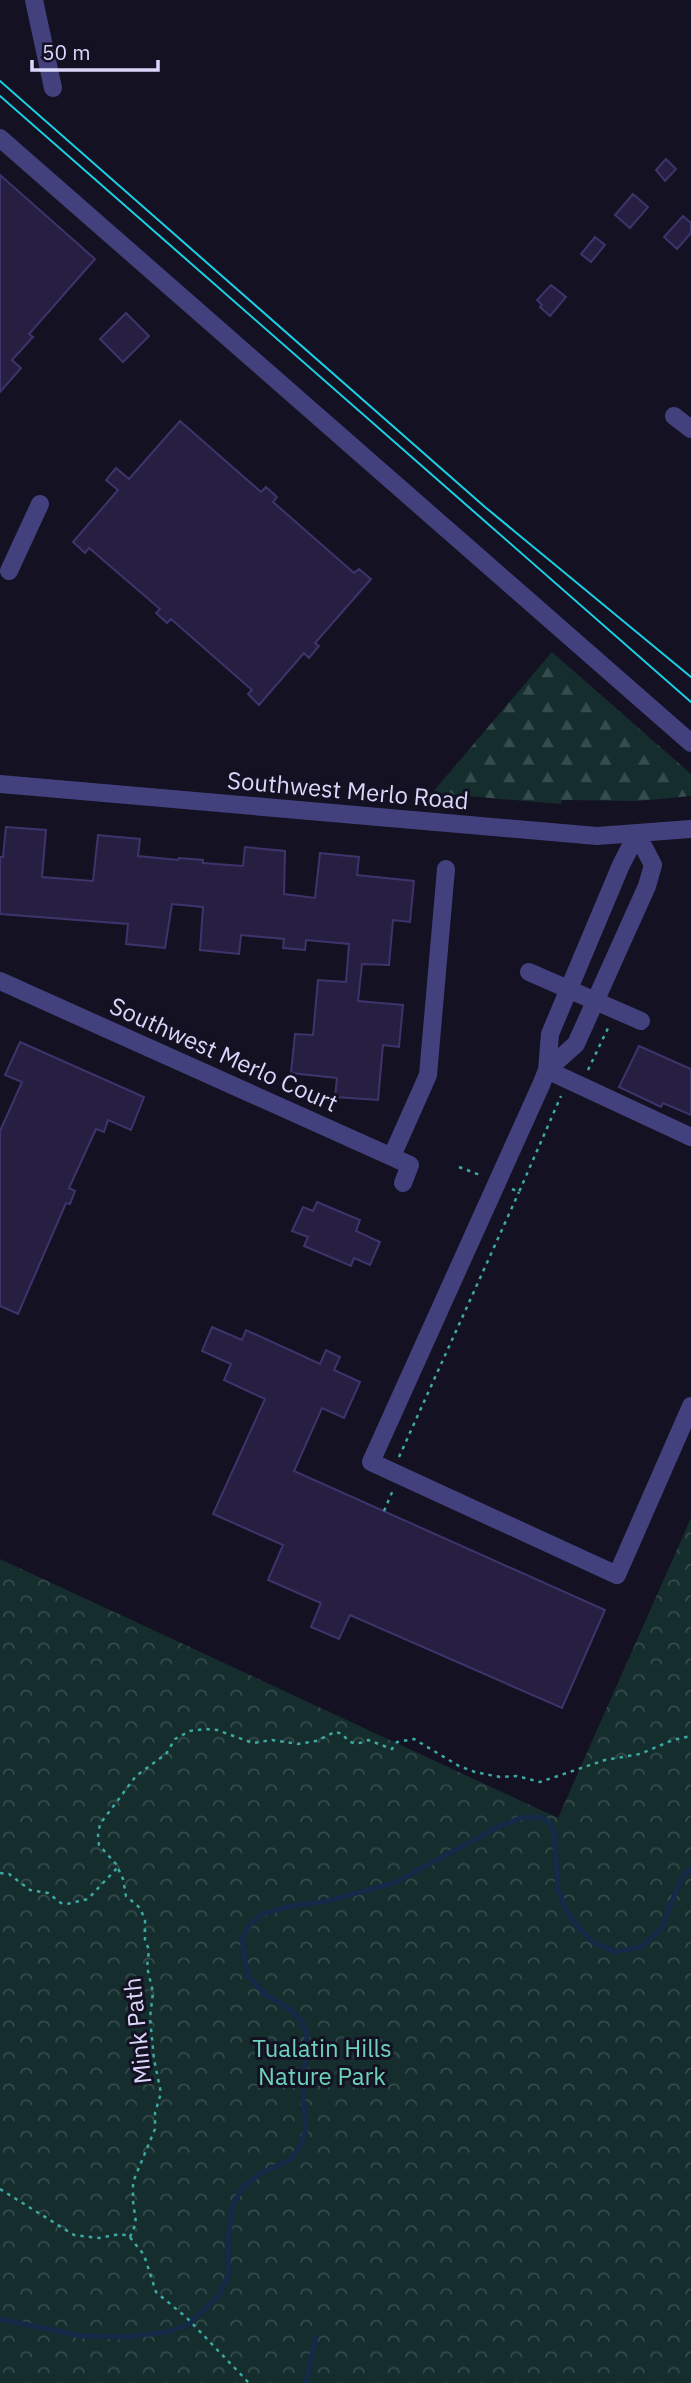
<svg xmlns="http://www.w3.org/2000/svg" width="691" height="2383" viewBox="0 0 691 2383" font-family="'IBM Plex Sans',sans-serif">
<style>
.forest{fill:url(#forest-firs)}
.park{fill:url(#park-crowns)}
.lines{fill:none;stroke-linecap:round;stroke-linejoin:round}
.stream{stroke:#152949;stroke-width:5}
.building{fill:#261f42;stroke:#3e346c;stroke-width:2}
.path{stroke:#3caaa3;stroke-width:2.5;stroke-dasharray:3.5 5;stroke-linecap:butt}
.minor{stroke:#43417d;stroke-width:18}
.tram{stroke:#19d2e5;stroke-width:2}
.labels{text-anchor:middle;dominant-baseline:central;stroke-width:6;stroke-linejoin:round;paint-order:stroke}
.street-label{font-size:24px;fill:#dbd7fb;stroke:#141123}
.park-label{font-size:24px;fill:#6bd3b9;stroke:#141123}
</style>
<defs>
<pattern id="forest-firs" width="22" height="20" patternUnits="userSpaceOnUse" patternTransform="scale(1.75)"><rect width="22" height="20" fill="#152d2c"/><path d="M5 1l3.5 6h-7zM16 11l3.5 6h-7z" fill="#364b4c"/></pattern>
<pattern id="park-crowns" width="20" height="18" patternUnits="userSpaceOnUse" patternTransform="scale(1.75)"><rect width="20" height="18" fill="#152d2c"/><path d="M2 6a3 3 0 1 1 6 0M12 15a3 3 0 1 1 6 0" fill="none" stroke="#364b4c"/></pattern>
</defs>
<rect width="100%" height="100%" fill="#141123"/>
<path class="forest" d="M552 652 691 774V796L638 801 562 800 561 804 432 793Z"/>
<path class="park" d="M691 1518V2383H0V1559L558 1818Z"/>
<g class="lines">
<path class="stream" d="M0 2319 81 2336 125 2337 167 2332 187 2325 218 2297 229 2274 228 2239 233 2205 242 2188 258 2175 291 2159 301 2145 306 2129 303 2095 307 2035 302 2022 291 2010 266 1995 248 1976 244 1953 242 1940 249 1926 262 1914 290 1906 323 1902 394 1883 498 1827 520 1818 540 1817 549 1822 554 1831 558 1890 566 1910 577 1926 593 1942 615 1952 641 1947 661 1929 681 1879 691 1868
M306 2383 316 2338"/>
</g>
<path class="building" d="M666 159 676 169 665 181 656 170Z
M0 175 95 259 29 334 33 337 12 360 21 368 0 392Z
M633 194 648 207 630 228 615 215Z
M683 216 691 223V233L677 249 664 237Z
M595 237 605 245 591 262 581 254Z
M551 285 566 297 550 316 540 307 542 305 537 300Z
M126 313 149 336 123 362 100 339Z
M180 421 261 492 266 487 277 497 273 502 354 573 359 569 371 579 315 643 319 646 309 658 304 653 259 705 248 694 252 690 171 619 167 623 156 613 160 609 89 548 85 553 73 542 118 490 106 480 116 468 129 479Z
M6 827 46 830 42 877 93 881 98 835 140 839 138 856 178 860 179 858 203 860V863L243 866 245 847 285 851 284 894 315 898 320 853 359 857 357 875 414 881 410 922 393 920 389 965 362 964 358 1001 403 1005 399 1047 383 1045 378 1100 335 1097 337 1078 291 1073 295 1034 313 1035 318 980 346 982 349 944 306 940 305 950 283 948 284 939 241 935 239 954 200 950 203 907 172 904 165 948 126 944 128 924 0 914V857H3Z
M20 1042 144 1097 131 1130 108 1120 104 1132 96 1129 69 1188 75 1191 70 1204 66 1203 18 1314 0 1306V1131L22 1082 5 1075Z
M639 1046 691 1069V1115L663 1103 661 1107 619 1087Z
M317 1202 360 1220 356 1231 380 1242 370 1265 354 1258 351 1266 304 1246 308 1237 292 1231 303 1207 313 1211Z
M212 1327 242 1340 246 1330 320 1364 326 1350 340 1357 334 1370 360 1382 344 1418 322 1408 294 1471 605 1610 562 1708 350 1615 339 1639 311 1627 321 1603 268 1580 283 1545 213 1514 265 1399 224 1380 231 1364 202 1351Z"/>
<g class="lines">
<path class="path" d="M588 1070 609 1026
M459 1167 480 1175
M512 1189 519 1192 561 1096
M399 1457 519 1192
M384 1511 393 1490
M0 1873 9 1874 30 1890 48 1893 61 1903 67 1904 88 1899 117 1868
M0 2189 74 2235 99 2238 120 2234 129 2236 144 2255 156 2292 187 2318 249 2383
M130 2237 136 2223 133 2201V2182L155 2129V2113L161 2093 154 2059 150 2018 153 1992 147 1967 149 1950 145 1940V1920L140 1908 126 1896 123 1879 116 1864 99 1845 98 1835 100 1824 136 1776 166 1754 175 1739 190 1731 205 1729 217 1730 253 1743 272 1740 298 1744 316 1741 335 1732 343 1734C349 1745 358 1745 368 1740L392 1749 397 1742 414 1739 459 1766 475 1772 500 1777 517 1776 540 1782 605 1760 640 1754 673 1740 691 1736"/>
<path class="minor" d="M34 0 53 88
M0 138 691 743
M674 416 691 429
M9 571 40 504
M0 784 597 836 691 829
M637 834 621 865 550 1034 547 1070 541 1085 371 1462 617 1575 691 1406
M529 972 641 1021
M0 981 410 1165 403 1183
M547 1070 576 1044 647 886 653 865 637 834
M547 1070 691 1137
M392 1156 428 1075 446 869"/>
<path class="tram" d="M0 81 485 507 691 677
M0 96 691 702"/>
</g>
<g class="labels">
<g class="street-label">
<text transform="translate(348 790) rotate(5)">Southwest Merlo Road</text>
<text transform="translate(224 1054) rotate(24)">Southwest Merlo Court</text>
<text transform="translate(137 2031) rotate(-96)">Mink Path</text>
</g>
<g class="park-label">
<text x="322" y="2048">Tualatin Hills<tspan x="322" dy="28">Nature Park</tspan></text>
</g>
</g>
<path d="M32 60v10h126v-10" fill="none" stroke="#dbd7fb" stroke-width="3.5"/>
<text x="42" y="60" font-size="21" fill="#dbd7fb" stroke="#141123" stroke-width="5" paint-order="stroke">50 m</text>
</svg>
